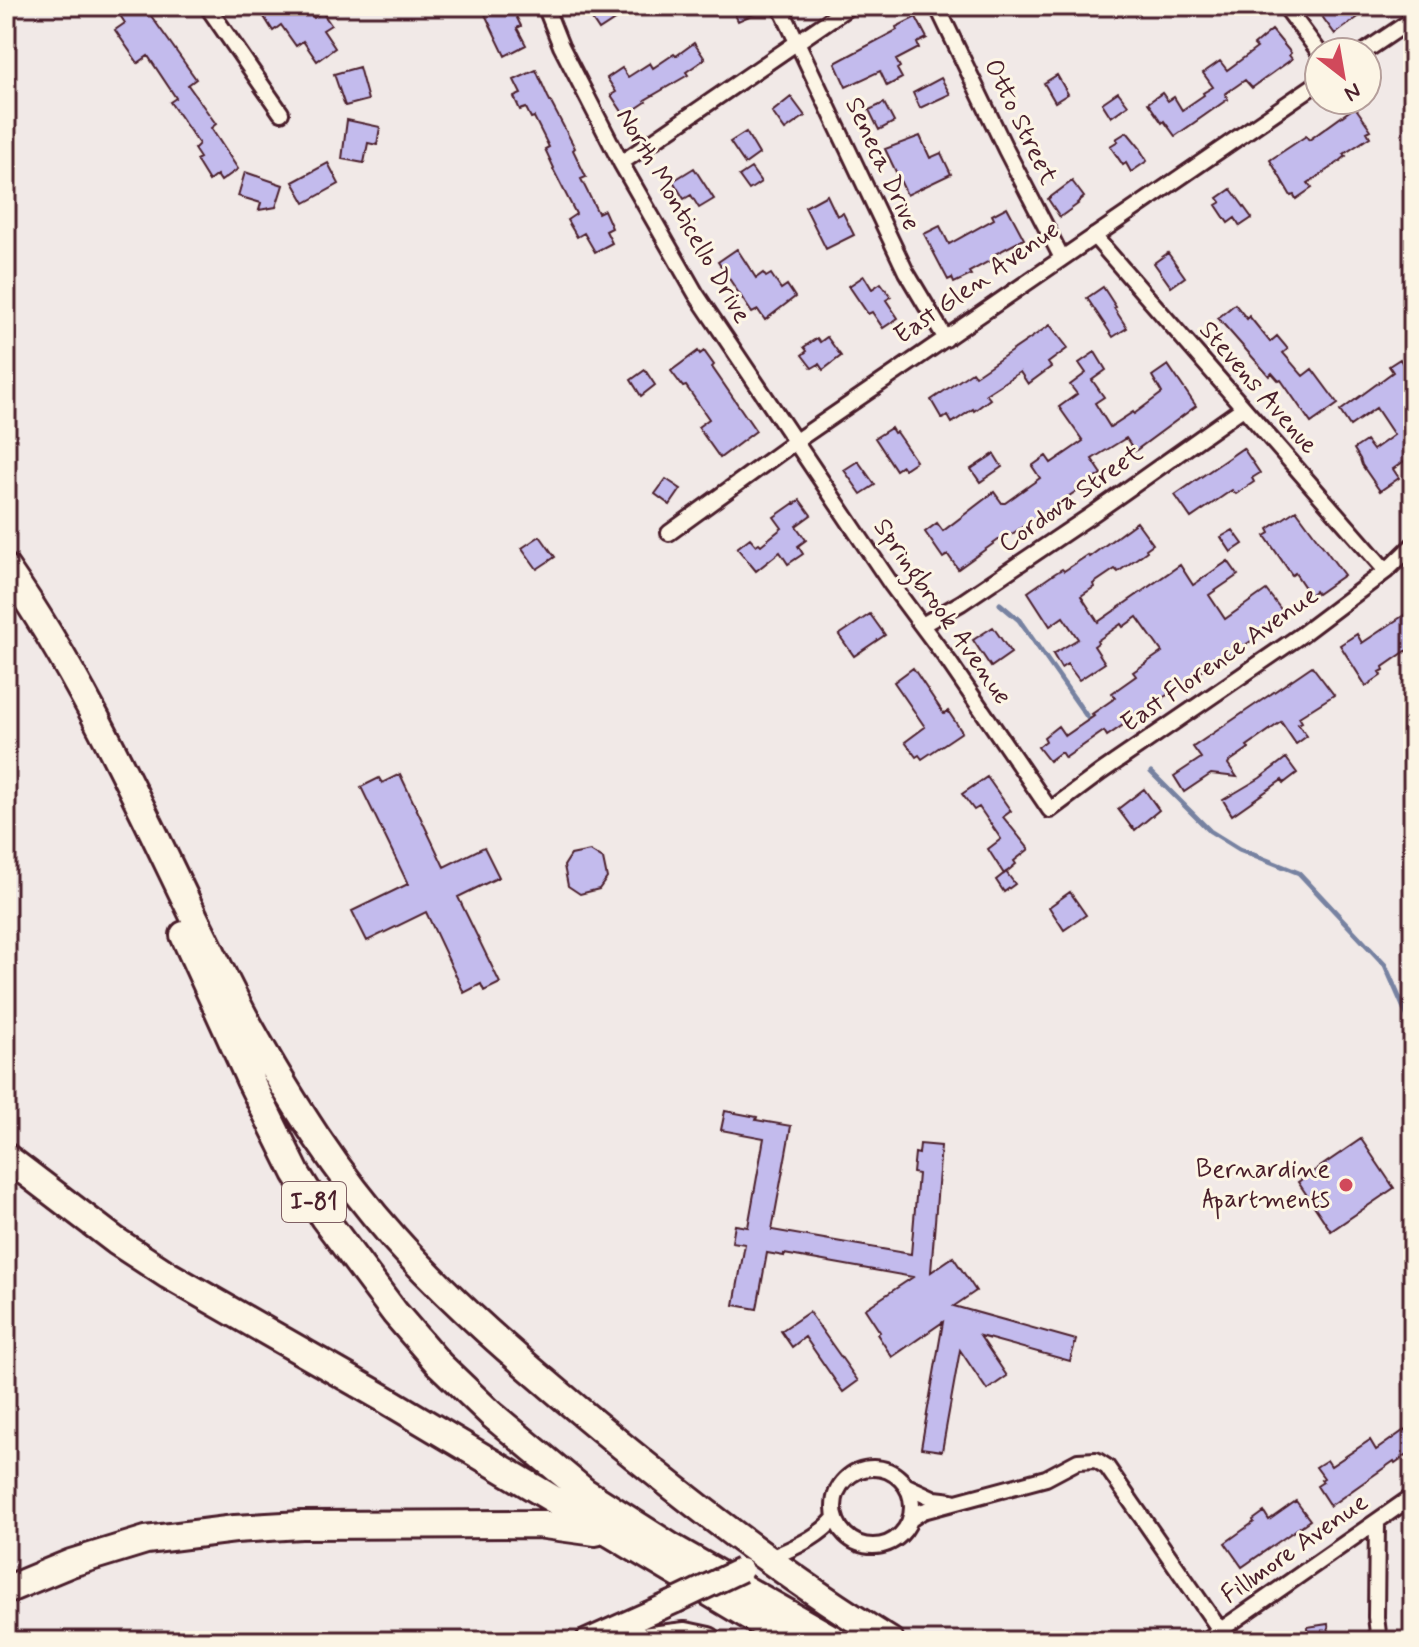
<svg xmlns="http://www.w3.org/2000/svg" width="1419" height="1647" viewBox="0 0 1419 1647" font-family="Mynerve,sans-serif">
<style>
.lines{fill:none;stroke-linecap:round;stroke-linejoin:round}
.stream{stroke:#7782a1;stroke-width:5}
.building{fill:#c3bbed;stroke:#4a1f2b;stroke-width:2}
.minor-casing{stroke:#4a1f2b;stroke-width:20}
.primary-casing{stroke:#4a1f2b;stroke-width:28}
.motorway-casing{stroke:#4a1f2b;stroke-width:32}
.minor{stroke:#fcf5e5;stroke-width:14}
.primary{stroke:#fcf5e5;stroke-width:22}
.motorway{stroke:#fcf5e5;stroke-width:26}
.primary-bridge-casing{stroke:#4a1f2b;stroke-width:28;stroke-linecap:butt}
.primary-bridge{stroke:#fcf5e5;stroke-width:22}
.poi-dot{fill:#d1495b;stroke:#fcf5e5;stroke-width:3}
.labels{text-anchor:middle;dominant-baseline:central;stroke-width:6;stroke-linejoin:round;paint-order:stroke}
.shield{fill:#fcf5e5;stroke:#7f5f63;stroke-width:2}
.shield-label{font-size:24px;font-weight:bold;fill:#4a1f2b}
.street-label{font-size:26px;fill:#4a1f2b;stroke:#fcf5e5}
.poi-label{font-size:26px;fill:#4a1f2b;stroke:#fcf5e5;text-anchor:end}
</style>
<rect width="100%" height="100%" fill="#f1e9e7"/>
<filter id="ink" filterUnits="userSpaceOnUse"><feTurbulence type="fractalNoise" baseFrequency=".0125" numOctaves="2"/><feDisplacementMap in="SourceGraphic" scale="16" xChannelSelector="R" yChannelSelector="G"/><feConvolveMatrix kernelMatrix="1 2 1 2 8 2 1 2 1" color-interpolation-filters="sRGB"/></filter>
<g filter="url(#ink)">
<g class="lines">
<path class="stream" d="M1000 604 1019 620 1088 718
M1151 772 1210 831 1239 849 1299 873 1385 965 1413 1029"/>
</g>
<path class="building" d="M114 6H144L196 79 188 85 216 124 211 128 238 169 221 181 217 175 209 181 196 160 200 158 194 149 199 144 170 102 176 98 148 56 138 63 115 30 125 23Z
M270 6H299L305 15 309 12 314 18 322 12 331 25 323 30 335 48 317 61 303 41 296 46 281 25 273 31 261 12Z
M481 6H511L521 26 517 28 526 45 505 56Z
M583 6H611L619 17 599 30Z
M731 6H770V7L738 21Z
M1326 6H1373L1335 34 1318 11Z
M916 17 927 38 917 43 919 48 896 60 900 67 897 69 902 78 887 86 880 71 846 87 835 63 897 30 896 27Z
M1272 30 1291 53 1289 55 1292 59 1252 88 1245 80 1225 94 1228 99 1175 136 1164 121 1162 123 1148 103 1162 93 1168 101 1174 97 1182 110 1204 95 1203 93 1213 87 1203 73 1220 61 1227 70 1257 48 1254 45Z
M694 43 705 59 686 72 688 75 645 100 646 102 625 116 611 95 616 92 607 78 622 68 628 77 650 63 653 68 674 54 676 56Z
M359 67 368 100 345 106 334 74Z
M536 70 548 97 575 148 573 150 586 177 581 179 598 213 604 210 612 228 606 231 612 243 595 252 584 233 577 237 567 220 576 214 553 169 554 168 545 149 549 147 534 117 531 118 526 108 520 110 514 97 521 94 514 80Z
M1057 75 1068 94 1055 102 1044 83Z
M941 78 950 94 920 108 913 93Z
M1118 92 1128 105 1111 117 1102 103Z
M791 97 805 116 785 130 772 112Z
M884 103 894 122 879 130 869 110Z
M1355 107 1371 130 1367 132 1370 137 1344 154 1346 156 1339 162 1308 183 1312 188 1296 199 1294 195 1291 196 1270 160 1306 136 1309 140Z
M347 120 380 127 377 145 368 143 364 163 342 159Z
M746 132 759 154 745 164 730 142Z
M1127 132 1141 149V151L1147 161 1131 172 1126 163 1123 165 1110 146 1118 141 1116 139Z
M920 136 930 158 941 153 951 174 907 195 885 149Z
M328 163 339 184 305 203 293 182Z
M694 168 714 199 699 208 691 195 684 199 673 181Z
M751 168 761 182 749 190 739 176Z
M245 172 283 185 276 207 259 210 261 203 238 196Z
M1072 181 1084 197 1077 203 1078 204 1060 217 1048 199Z
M1231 189 1252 218 1240 226 1235 218 1228 223 1216 205 1221 202 1218 198Z
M827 195 837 216 843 213 854 235 826 249 805 207Z
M1007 207 1024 239 995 254 997 257 969 272 971 275 954 283 952 278 948 280 924 234 940 226 949 244 994 219 992 215Z
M737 249 756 278 763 273 766 277 771 274 781 289 787 285 795 297 765 320 758 310 752 313 718 262Z
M1168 253 1185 277 1171 287 1154 263Z
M864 276 872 289 881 283 891 297 886 300 898 318 883 328 872 312 868 314 849 286Z
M1103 287 1116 307 1114 308 1127 328 1113 337 1087 298Z
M1235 304 1247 319 1249 316 1270 342 1277 336 1288 349 1283 353 1303 376 1312 369 1338 404 1311 423 1281 380 1279 381 1272 373 1269 376 1218 318Z
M1050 325 1068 348 1048 363 1051 367 1028 384 1020 372 986 394 990 399 974 411 973 409 952 423 948 416 942 419 931 400 972 372 975 376Z
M827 337 841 356 823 370 819 364 812 368 802 355 807 351 804 347 817 338 820 342Z
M698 351 700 354 704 351 714 365 712 367 756 431 720 458 698 427 709 419 686 386 683 387 671 371Z
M1095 352 1106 370 1092 380 1104 397 1095 403 1110 427 1133 412 1134 414 1162 393 1152 376 1168 365 1196 406 1135 451 1126 438 1092 459 1102 474 1006 538 1004 536 958 569 948 555 943 558 925 532 937 523 943 531 994 492 1002 503H1005L1040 478 1032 466 1046 456 1051 463 1083 441 1059 407 1077 394 1070 385 1086 373 1079 363Z
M1400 359 1404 366 1413 359V455L1393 469 1399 478 1380 491 1362 465 1360 459 1354 449 1366 441 1373 450 1394 435 1376 408 1350 426 1340 411 1393 372 1389 366Z
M645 370 655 385 641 396 631 380Z
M891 428 894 433 896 432 916 461 904 469 902 466 896 470 875 438Z
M1243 448 1260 473 1252 478 1254 482 1236 494 1232 490 1191 518 1175 495Z
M994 454 1002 467 980 482 971 469Z
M858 461 875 485 861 494 844 470Z
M666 479 681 489 670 505 655 494Z
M800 500 811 515 796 526 806 540 798 546 803 554 788 564 780 552 756 571 737 548 750 538 756 545 759 543 761 545 782 528 774 517 794 503 795 504Z
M1296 510 1344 575 1317 594 1315 591 1310 595 1295 573 1292 575 1265 536 1270 533 1268 529Z
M1137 522 1153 544 1146 549 1147 551 1118 572 1115 569 1093 584 1094 587 1081 596 1098 622 1180 565 1193 585 1228 561 1238 575 1209 595 1225 619 1266 590 1283 612 1265 626 1268 630 1228 656 1227 654 1107 736 1104 731 1065 758 1061 752 1049 761 1038 747 1046 741 1044 737 1058 726 1065 736 1094 716 1092 714 1115 698 1112 693 1136 676 1133 672 1162 652 1137 617 1123 627 1121 624 1097 641 1098 643 1094 646 1105 663 1079 680 1067 664 1061 668 1053 654 1078 639 1063 617 1050 626 1028 592 1054 574 1062 569 1064 571 1088 555 1089 557Z
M1233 530 1243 544 1231 552 1221 537Z
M540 536 555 557 537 569 522 548Z
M1413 609V646L1383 667 1384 670 1380 672 1382 675 1366 686 1340 645 1357 634 1362 643Z
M870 614 885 635 854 656 839 635Z
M993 627 1011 653 991 667 973 640Z
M1312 666 1334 695 1299 717 1302 722 1298 724 1307 736 1296 744 1281 722 1247 746 1249 748 1229 762 1228 764 1237 777 1211 774 1184 792 1174 776 1201 758 1193 747Z
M913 668 944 714 948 711 962 732 922 759 919 755 916 757 905 742 925 727 894 682Z
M1286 758 1297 773 1284 783 1282 780 1232 815 1223 800 1260 778Z
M400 774 444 867 484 847 499 877 458 897 500 983 484 991 481 984 464 993 426 912 367 941 352 911 408 884 361 787 379 778 382 783Z
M987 777 1011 811 1003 817 1029 849 1014 861 1016 864 1004 874 988 849 1001 839 979 807 974 810 962 794Z
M1144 789 1159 810 1135 830 1133 827 1132 828 1118 809Z
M590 851 603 859 607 878 599 889 580 894 568 886 564 866 571 855Z
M1006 872 1015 884 1004 892 996 880Z
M1070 892 1086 915 1064 930 1049 907Z
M725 1111 757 1117 756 1120 791 1126 772 1230 911 1254 918 1174 913 1173 915 1153 919 1154 920 1144 941 1146 931 1272 953 1257 976 1291 954 1306 1076 1340 1070 1361 980 1336 1007 1376 987 1390 960 1350 942 1451 921 1448 943 1322 892 1357 877 1334 880 1332 865 1309 913 1277 784 1254V1256L767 1253 757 1309 734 1305 745 1244 732 1242 735 1225 748 1227 764 1138 721 1130Z
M1361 1139 1394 1188 1331 1231 1298 1182Z
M809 1312 858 1381 843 1392 805 1337 792 1347 781 1331Z
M1413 1424V1450L1395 1463 1394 1461 1330 1506 1317 1486 1323 1482 1321 1480 1324 1478 1316 1467 1327 1460 1331 1466 1370 1440 1376 1450Z
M1296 1501 1310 1520 1242 1567 1225 1543 1254 1522 1253 1520 1264 1512 1269 1520Z
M1328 1624 1330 1641H1309L1307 1627Z"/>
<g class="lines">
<g class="minor-casing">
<path id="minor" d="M207 6 281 113
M545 6 561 46 621 163 696 294 891 584 949 662 1050 810 1101 772 1301 635 1386 571 1413 545
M780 6 906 272 946 339
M937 6 1006 150 1062 258
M1285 6 1319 52
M1364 52 1413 19
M621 163 850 6
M1094 236 1386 571
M669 533 796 441 1319 82
M922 625 961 603 1090 516 1243 408
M834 1507a39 39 0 1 1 78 0a39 39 0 1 1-78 0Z
M907 1486 935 1499 952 1501
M911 1519 923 1511 1046 1478 1078 1461 1096 1460 1107 1467 1220 1630
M1377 1521 1376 1617 1379 1641
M769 1559C794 1547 817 1539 835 1518
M1205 1641 1413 1496"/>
</g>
<g class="primary-casing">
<path id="primary" d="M587 1641 676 1601"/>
</g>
<g class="motorway-casing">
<path id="motorway" d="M6 568C83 679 139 804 198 925 215 959 231 993 249 1026 291 1101 337 1174 394 1238 452 1303 520 1361 587 1417 683 1497 783 1575 890 1641
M184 935 251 1082 296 1173 324 1218 395 1313 439 1364 491 1414 585 1492 671 1547 836 1641
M6 1157 116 1241 168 1275 385 1399 791 1641
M6 1590 71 1563 146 1540 235 1529 301 1525 537 1524 596 1532
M643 1641 685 1636 708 1641"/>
</g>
<use href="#minor" class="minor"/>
<use href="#primary" class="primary"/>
<use href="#motorway" class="motorway"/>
<g class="primary-bridge-casing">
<path id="primary-bridge" d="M676 1601 741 1570"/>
</g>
<use href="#primary-bridge" class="primary-bridge"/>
</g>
</g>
<circle class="poi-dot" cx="1346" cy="1185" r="8"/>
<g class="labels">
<rect class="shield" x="282" y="1182" width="64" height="40" rx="6"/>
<g class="shield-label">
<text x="314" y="1202">I-81</text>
</g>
<g class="street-label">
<text transform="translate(1020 122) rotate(64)">Otto Street</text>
<text transform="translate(882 164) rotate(65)">Seneca Drive</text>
<text transform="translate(683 216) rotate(60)">North Monticello Drive</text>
<text transform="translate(977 283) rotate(-35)">East Glen Avenue</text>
<text transform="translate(1258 388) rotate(49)">Stevens Avenue</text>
<text transform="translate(1071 499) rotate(-35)">Cordova Street</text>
<text transform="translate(942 612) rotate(55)">Springbrook Avenue</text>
<text transform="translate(1220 660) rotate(-35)">East Florence Avenue</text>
<text transform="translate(1295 1549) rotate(-35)">Fillmore Avenue</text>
</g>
<g class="poi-label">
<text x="1330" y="1170">Bernardine<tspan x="1330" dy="30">Apartments</tspan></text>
</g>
</g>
<rect width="1419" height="1647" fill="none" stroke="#fcf5e5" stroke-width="32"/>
<rect x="16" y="16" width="1387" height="1615" fill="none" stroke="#4a1f2b" stroke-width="3" filter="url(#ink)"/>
<g transform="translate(1343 76) rotate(149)"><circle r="38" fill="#fcf5e5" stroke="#b59f9b" stroke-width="2"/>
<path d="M0-6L14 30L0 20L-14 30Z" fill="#d1495b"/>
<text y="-12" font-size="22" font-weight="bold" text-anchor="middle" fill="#4a1f2b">N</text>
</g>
</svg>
